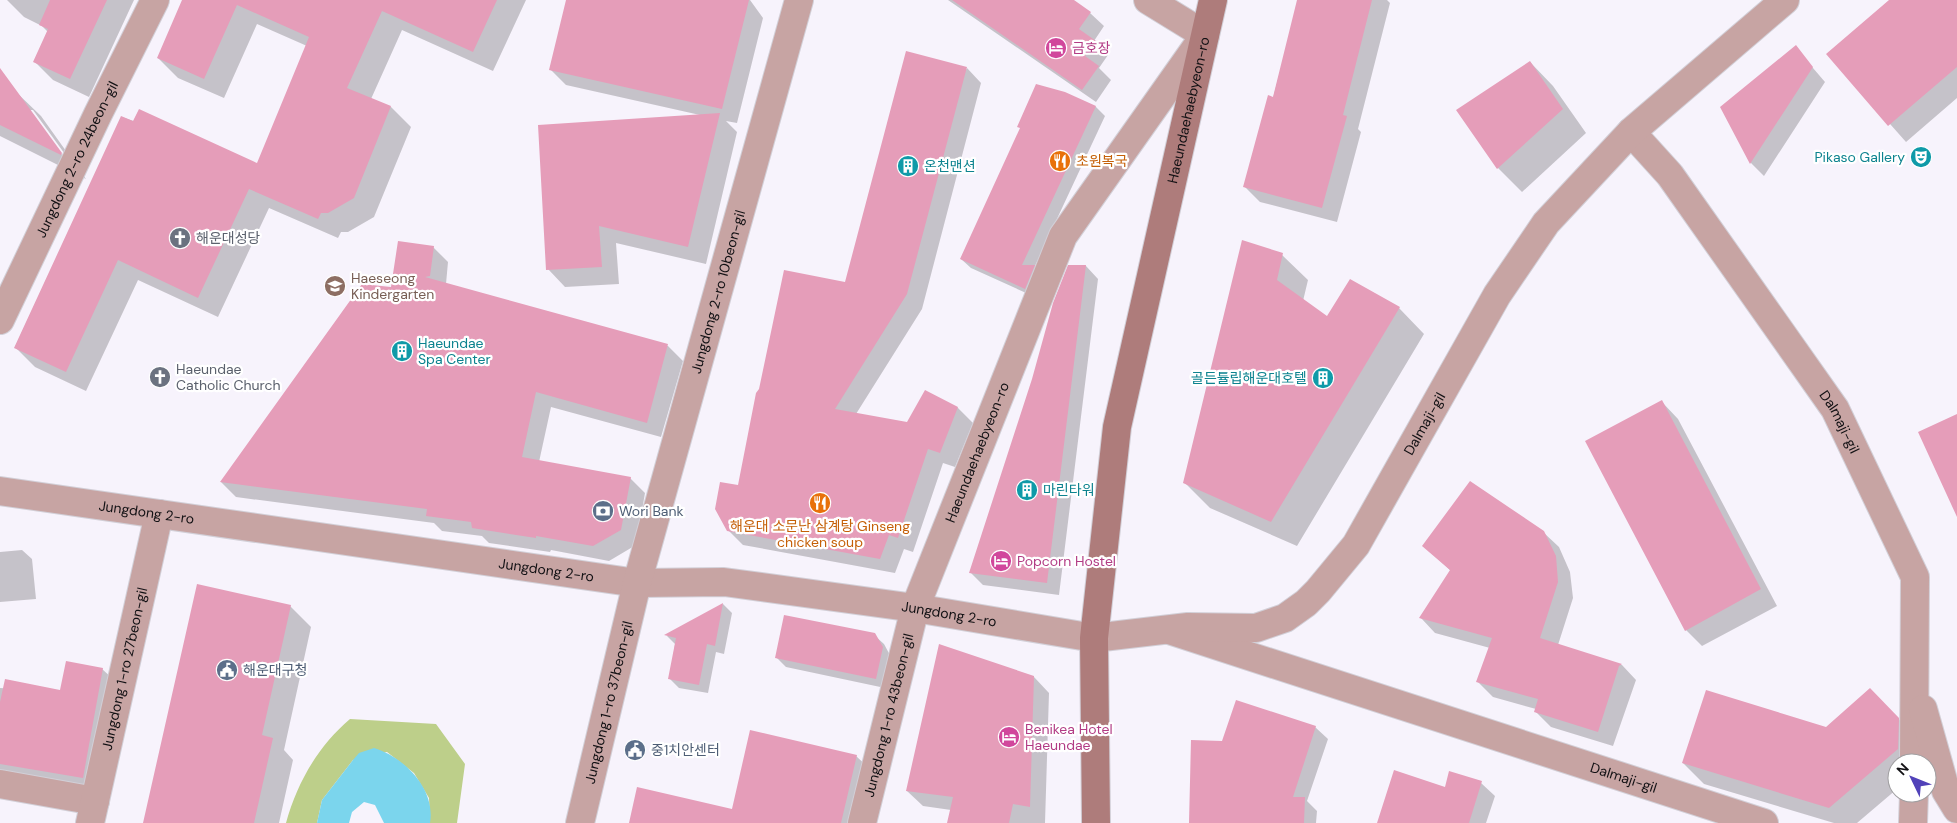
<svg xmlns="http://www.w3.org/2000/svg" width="1957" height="823" viewBox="0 0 1957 823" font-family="'DM Sans','Noto Sans KR',sans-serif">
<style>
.forest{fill:#bdcf8a}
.water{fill:#7bd5ed}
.shadow{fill:#0003;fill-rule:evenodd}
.building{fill:#e59db9}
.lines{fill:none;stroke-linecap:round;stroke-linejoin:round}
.minor-casing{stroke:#d2cfd7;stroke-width:30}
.tertiary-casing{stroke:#d2cfd7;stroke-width:30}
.secondary-casing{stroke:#d2cfd7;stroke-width:30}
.minor{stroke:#c7a4a3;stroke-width:28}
.tertiary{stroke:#c7a4a3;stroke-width:28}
.secondary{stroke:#ae7c7b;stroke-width:28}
.labels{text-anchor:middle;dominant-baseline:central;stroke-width:4.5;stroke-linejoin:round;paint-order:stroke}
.hotel-label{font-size:14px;fill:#b23c85;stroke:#fff;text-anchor:start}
.street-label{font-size:14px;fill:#111013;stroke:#fff}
.culture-label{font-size:14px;fill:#0d838f;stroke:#fff;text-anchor:start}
.food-label{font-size:14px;fill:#c56008;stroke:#fff;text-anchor:start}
.worship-label{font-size:14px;fill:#5b616d;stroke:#fff;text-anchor:start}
.education-label{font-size:14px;fill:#785e54;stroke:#fff;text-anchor:start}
.service-label{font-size:14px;fill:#4e5e75;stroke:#fff;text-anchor:start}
</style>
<rect width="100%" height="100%" fill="#f7f3fc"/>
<path class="forest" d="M350 719 436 724 465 764 457 823H430L429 798 414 773 387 752 353 760 322 800 317 823H286C297 783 318 746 350 719Z"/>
<path class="water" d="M374 748C404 757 436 789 430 823H384L375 805 364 802 352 812 349 823H317L322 800 353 760 359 753Z"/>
<path class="shadow" d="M7 0H134L89 97 53 80 35 62 48 32 42 26 24 17Z
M185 0H526L493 71 402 30 371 99 391 107 411 127 374 217 348 232H341L338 238 269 208 218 317 138 280 86 391 35 367 15 347 122 117 258 165 307 46 257 24 224 98 178 78 158 58Z
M567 0H750L763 18 737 123 726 121 737 132 706 264 616 243 619 284 565 287 548 269 700 115 566 85 551 70Z
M948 0H1072L1090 13 1104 26 1094 41 1108 55 1099 68 1111 80 1096 102Z
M1299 0H1387L1390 3 1358 129 1361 132 1337 222 1260 202 1245 187 1273 98Z
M1890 0H1957V98L1906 142 1828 54Z
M1795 47 1825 82 1764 176 1751 163 1722 107Z
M1530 62 1553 86 1586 133 1522 192 1498 168 1458 110Z
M967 68 981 83 922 309 856 414 908 423 926 392 958 408 973 423 955 467 943 463 913 552 904 549 895 573 743 545 728 530 739 487 846 283Z
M0 85 15 91 41 116 86 179 0 136ZM30 110H33L67 157 65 159Z
M1065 93 1096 107 1105 116 1035 266 1043 275 1035 297 971 268 961 259Z
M433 247 448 262 446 284 668 346 683 361 661 437 551 407 539 462 630 478 645 493 636 545 609 561 551 550 550 552 489 543 482 536 442 531 434 523 236 497 221 482 362 285 392 289Z
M1282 255 1308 280 1303 301 1327 318 1399 308 1424 334 1297 546 1210 508 1185 483Z
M1069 266H1086L1098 279 1059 595 983 585 971 573Z
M1662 402 1678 419 1777 606 1702 646 1686 630Z
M1543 532 1559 547 1570 572 1573 598 1558 645 1622 665 1636 680 1613 746 1551 727 1536 712V709L1493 697 1478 682 1490 648 1435 633 1421 618 1451 571 1424 546Z
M22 550 32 559 36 599 0 602V552Z
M723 604 732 613 724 654 716 652 708 693 679 688 670 679 675 644 667 636Z
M290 606 311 627 284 750 293 760 279 823H144Z
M874 635 884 644 891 657 885 688 786 667 776 657Z
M102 669 112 678 92 787 0 770V688L61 691Z
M1034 677 1049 693 1045 823H948L951 810 923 806 907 791Z
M1891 711 1919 740V763H1897V789L1857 823H1834L1704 784 1683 763Z
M1315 727 1328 739 1307 801 1317 811 1316 823H1190L1223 742Z
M856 756 870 769 857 823H630L733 810Z
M1481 783 1495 796 1486 823H1378L1446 788Z"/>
<path class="building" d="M50 0H107L70 79 33 62 48 29 39 25Z
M182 0H497L473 52 382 11 347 88 391 106 354 198 328 213H321L318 219 249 189 198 298 118 260 66 372 14 348 121 116 133 121 139 109 257 163 309 37 237 5 204 79 157 58Z
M566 0H749L722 109 549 70Z
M952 0H1074L1091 12 1079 29 1096 41 1085 56 1099 66 1082 90Z
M1297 0H1372L1343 115 1347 116 1322 208 1243 187 1268 95 1273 97Z
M1889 0H1957V67L1888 126 1826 54Z
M1796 45 1813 67 1750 164 1720 107Z
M906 51 967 67 907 294 835 409 907 422 925 390 958 407 940 453 928 449 898 538 889 535 880 559 727 531 715 509 720 482 738 485 756 393 759 389 784 270 845 282Z
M1530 61 1563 109 1497 169 1456 110Z
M0 68 62 153 61 155 0 125Z
M1036 84 1065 92 1096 106 1022 265H1035L1025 289 960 259 1020 128 1017 127Z
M720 113 688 247 599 226 602 267 546 270 538 125Z
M1242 240 1283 253 1277 280 1327 316 1350 279 1400 307 1271 522 1183 483Z
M398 241 434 246 430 276 425 277 668 344 647 423 536 392 522 457 631 477 621 530 593 546 536 536V538L472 528 471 522 426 516 427 509 220 482 362 284 391 287Z
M1068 265H1086L1047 583 969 573 1032 379 1053 303Z
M1662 400 1761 589 1685 631 1585 441Z
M1957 414V517L1918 432Z
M1470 481 1544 531 1556 556 1558 582 1540 638 1622 664 1619 666 1598 732 1534 712 1538 699 1476 682 1492 638 1419 618 1450 570 1422 546Z
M197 584 291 605 262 735 273 738 254 823H143Z
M723 603 715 646 707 644 699 685 668 679 676 638 664 635Z
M784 615 875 633 883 647 876 679 775 658Z
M939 644 1034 676 1030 807 1013 804 1009 823H947L953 797 906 791Z
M66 661 103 668 83 778 0 764V702L5 679 60 690Z
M1870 688 1899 718 1898 749 1829 808 1682 763 1706 690 1826 727Z
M1236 700 1316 726 1293 797H1305L1304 823H1189L1191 740 1222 741Z
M750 730 857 755 841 823H629L637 787 732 809Z
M1394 770 1445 787 1449 771 1482 781 1469 823H1377Z"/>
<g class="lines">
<g class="minor-casing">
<g id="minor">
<path id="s1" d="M1631 132 1670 175 1835 409 1915 577 1914 763"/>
<path id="s2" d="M0 320 98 114 155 0"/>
<path id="s3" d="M0 491 637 583 724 582 915 608 1094 638"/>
<path id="s4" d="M1169 630 1764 823"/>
<path d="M1923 709 1946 791 1957 809"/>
<path d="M0 784 95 801"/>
<path id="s5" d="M90 823 159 514"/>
<path id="s6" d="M580 823 637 583 799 0"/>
<path id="s7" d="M862 823 915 608 1063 236 1205 35 1148 0"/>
<path d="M1913 823 1914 793"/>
</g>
</g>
<g class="tertiary-casing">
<g id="tertiary">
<path id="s8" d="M1094 638 1188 627 1256 628 1285 618 1306 603 1318 591 1356 545 1497 295 1546 223 1631 132 1785 0"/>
</g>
</g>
<g class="secondary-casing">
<g id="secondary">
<path id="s9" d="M1096 823 1094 638 1117 427 1213 0"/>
</g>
</g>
<use href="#minor" class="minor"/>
<use href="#tertiary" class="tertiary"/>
<use href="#secondary" class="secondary"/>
</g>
<defs>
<g id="hotel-disc" transform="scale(1.125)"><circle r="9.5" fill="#d1479c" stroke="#fff"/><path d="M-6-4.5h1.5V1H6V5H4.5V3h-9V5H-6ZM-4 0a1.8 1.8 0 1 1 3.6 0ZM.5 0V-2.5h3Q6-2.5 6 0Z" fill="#fff"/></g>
<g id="theatre-disc" transform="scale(1.125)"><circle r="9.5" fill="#0f9aa8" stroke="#fff"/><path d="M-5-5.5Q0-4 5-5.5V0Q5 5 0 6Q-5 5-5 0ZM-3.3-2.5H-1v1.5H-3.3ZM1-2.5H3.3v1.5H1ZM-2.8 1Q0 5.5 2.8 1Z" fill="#fff"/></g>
<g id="restaurant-disc" transform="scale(1.125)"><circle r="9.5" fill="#e8710a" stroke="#fff"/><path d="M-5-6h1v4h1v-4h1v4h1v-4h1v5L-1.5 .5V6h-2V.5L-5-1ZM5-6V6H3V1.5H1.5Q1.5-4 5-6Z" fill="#fff"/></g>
<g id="building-disc" transform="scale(1.125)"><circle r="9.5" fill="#0f9aa8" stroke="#fff"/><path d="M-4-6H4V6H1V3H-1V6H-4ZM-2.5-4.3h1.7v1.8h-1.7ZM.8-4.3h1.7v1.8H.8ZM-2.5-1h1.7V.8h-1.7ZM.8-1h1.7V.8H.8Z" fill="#fff"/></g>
<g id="church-disc" transform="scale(1.125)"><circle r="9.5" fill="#6b7280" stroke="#fff"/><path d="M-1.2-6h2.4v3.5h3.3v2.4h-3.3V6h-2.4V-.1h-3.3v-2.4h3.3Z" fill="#fff"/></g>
<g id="school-disc" transform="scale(1.125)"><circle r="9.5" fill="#8d6e63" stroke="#fff"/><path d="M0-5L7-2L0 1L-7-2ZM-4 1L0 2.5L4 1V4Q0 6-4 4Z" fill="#fff"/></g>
<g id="bank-disc" transform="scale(1.125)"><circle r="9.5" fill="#5c6f8a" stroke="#fff"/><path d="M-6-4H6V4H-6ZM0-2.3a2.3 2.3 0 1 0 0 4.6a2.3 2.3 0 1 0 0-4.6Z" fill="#fff"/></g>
<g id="civic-disc" transform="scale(1.125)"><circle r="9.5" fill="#5c6f8a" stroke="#fff"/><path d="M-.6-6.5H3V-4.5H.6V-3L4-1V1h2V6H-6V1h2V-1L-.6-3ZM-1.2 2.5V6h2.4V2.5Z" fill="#fff"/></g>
</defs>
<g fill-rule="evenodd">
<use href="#hotel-disc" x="1056" y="48"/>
<use href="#theatre-disc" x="1921" y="157"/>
<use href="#restaurant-disc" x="1060" y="161"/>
<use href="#building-disc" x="908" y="166"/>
<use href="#church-disc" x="180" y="238"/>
<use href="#school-disc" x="335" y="286"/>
<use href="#building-disc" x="402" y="351"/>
<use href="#church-disc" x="160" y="377"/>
<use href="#building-disc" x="1323" y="378"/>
<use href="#building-disc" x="1027" y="490"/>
<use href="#restaurant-disc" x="820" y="503"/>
<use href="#bank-disc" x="603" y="511"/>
<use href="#hotel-disc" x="1001" y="561"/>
<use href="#civic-disc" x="227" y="670"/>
<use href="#hotel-disc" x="1009" y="737"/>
<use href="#civic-disc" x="635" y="750"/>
</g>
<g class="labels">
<g class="hotel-label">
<text x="1072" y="48">금호장</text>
<text x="1017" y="561">Popcorn Hostel</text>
<text x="1025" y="729">Benikea Hotel<tspan x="1025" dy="16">Haeundae</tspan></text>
</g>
<g class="street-label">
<text stroke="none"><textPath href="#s9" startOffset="722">Haeundaehaebyeon-ro</textPath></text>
<text stroke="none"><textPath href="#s2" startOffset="178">Jungdong 2-ro 24beon-gil</textPath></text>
<text stroke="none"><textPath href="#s6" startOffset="549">Jungdong 2-ro 10beon-gil</textPath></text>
<text stroke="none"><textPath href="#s1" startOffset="358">Dalmaji-gil</textPath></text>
<text stroke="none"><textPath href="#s8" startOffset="435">Dalmaji-gil</textPath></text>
<text stroke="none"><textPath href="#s7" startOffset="389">Haeundaehaebyeon-ro</textPath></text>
<text stroke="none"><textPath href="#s3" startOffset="148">Jungdong 2-ro</textPath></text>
<text stroke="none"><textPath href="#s3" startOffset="552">Jungdong 2-ro</textPath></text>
<text stroke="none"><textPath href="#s3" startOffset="958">Jungdong 2-ro</textPath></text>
<text stroke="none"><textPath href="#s5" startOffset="158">Jungdong 1-ro 27beon-gil</textPath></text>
<text stroke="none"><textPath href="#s6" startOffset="124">Jungdong 1-ro 37beon-gil</textPath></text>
<text stroke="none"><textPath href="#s7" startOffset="111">Jungdong 1-ro 43beon-gil</textPath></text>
<text stroke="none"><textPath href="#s4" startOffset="478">Dalmaji-gil</textPath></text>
</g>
<g class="culture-label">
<text x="1905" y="157" text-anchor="end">Pikaso Gallery</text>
<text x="924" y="166">온천맨션</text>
<text x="418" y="343">Haeundae<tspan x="418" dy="16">Spa Center</tspan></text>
<text x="1307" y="378" text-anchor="end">골든튤립해운대호텔</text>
<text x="1043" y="490">마린타워</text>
</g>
<g class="food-label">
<text x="1076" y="161">초원복국</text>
<text x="820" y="526" text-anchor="middle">해운대 소문난 삼계탕 Ginseng<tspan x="820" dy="16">chicken soup</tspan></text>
</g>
<g class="worship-label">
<text x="196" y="238">해운대성당</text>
<text x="176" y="369">Haeundae<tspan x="176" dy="16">Catholic Church</tspan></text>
</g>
<g class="education-label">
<text x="351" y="278">Haeseong<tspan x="351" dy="16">Kindergarten</tspan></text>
</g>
<g class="service-label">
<text x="619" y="511">Wori Bank</text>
<text x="243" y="670">해운대구청</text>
<text x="651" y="750">중1치안센터</text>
</g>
</g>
<g transform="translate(1912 778) rotate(313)"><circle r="24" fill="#ffffff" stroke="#a09fa1"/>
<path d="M0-4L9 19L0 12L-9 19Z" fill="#5142b9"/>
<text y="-8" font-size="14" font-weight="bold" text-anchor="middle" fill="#111013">N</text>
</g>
</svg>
